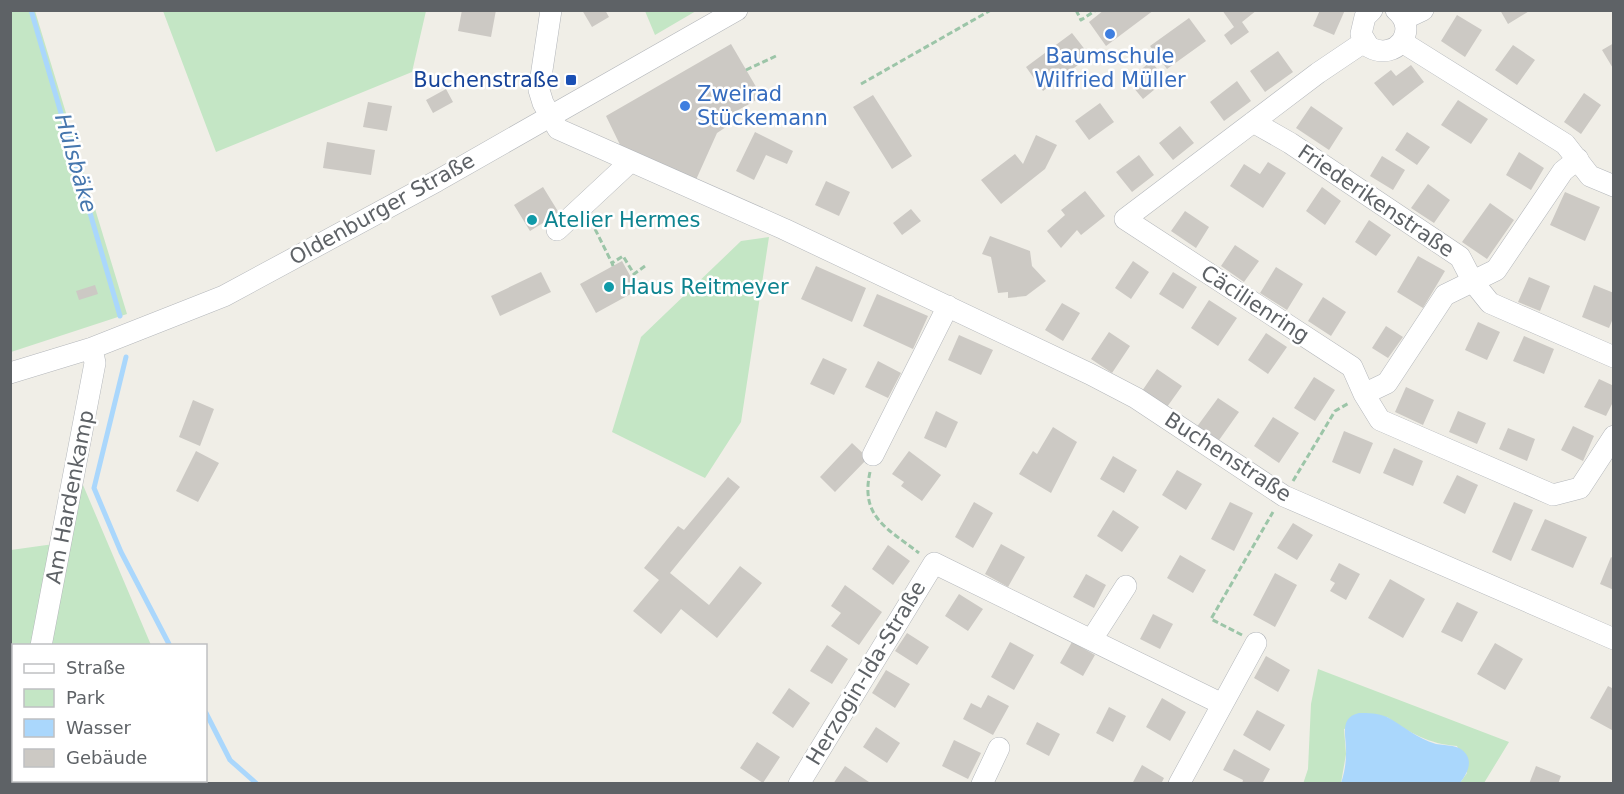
<svg xmlns="http://www.w3.org/2000/svg" width="1624" height="794" viewBox="0 0 1624 794" font-family="'DejaVu Sans',sans-serif">
<style>
.green{fill:#c4e6c5}
.water{fill:#aad7fc}
.lines{fill:none;stroke-linecap:round;stroke-linejoin:round}
.stream{stroke:#aad7fc;stroke-width:5}
.building{fill:#ccc9c4}
.minor-casing{stroke:#b4b7bb;stroke-width:22}
.path{stroke:#9cc5a8;stroke-width:3;stroke-dasharray:6 3;stroke-linecap:butt}
.minor{stroke:#fff;stroke-width:21}
.shop-dot{fill:#3f7fe0;stroke:#fff;stroke-width:2}
.transit-dot{fill:#1a4fb4;stroke:#fff;stroke-width:2}
.culture-dot{fill:#0f9aa8;stroke:#fff;stroke-width:2}
.labels{text-anchor:middle;dominant-baseline:central;stroke-width:5;stroke-linejoin:round;paint-order:stroke}
.shop-label{font-size:21px;fill:#366cbe;stroke:#fff}
.transit-label{font-size:21px;fill:#164399;stroke:#fff;text-anchor:end}
.street-label{font-size:21px;fill:#5e6266;stroke:#fff}
.culture-label{font-size:21px;fill:#0d838f;stroke:#fff;text-anchor:start}
.water-label{font-size:22px;font-style:italic;fill:#4677ae;stroke:#fff}
</style>
<rect width="100%" height="100%" fill="#f0eee7"/>
<path class="green" d="M10 11H35L127 314 11 352Z
M163 11V10L426 11 412 72 216 152Z
M645 11H696L655 35Z
M769 237 741 422 705 478 612 432 641 337 741 241Z
M83 485 151 645 14 646V738H11V550L61 543Z
M1318 669 1509 742 1484 783H1460L1467 773 1457 746C1429 744 1410 733 1387 717L1344 729 1346 754 1341 783 1303 784 1308 769 1311 704Z"/>
<path class="water" d="M1359 713C1368 713 1378 713 1387 717 1404 726 1416 738 1436 744 1447 746 1459 744 1466 754 1473 764 1466 775 1460 783H1341C1344 775 1346 764 1346 754 1347 737 1338 718 1359 713Z"/>
<g class="lines">
<path class="stream" d="M31 10 120 316
M126 357 94 488 121 552 170 646
M206 713 230 760 257 784"/>
</g>
<path class="building" d="M462 10H496L491 37 458 31Z
M582 10H605L609 17 592 27Z
M1104 10H1154L1106 46 1089 22Z
M1222 10H1257L1242 22 1249 32 1231 45 1224 35 1234 27Z
M1320 10H1345L1334 35 1313 26Z
M1500 10H1531L1508 24Z
M1457 15 1482 30 1465 57 1441 41Z
M1189 18 1206 41 1167 69 1150 46Z
M1072 33 1090 56 1043 91 1026 67Z
M1614 43V70L1602 50Z
M731 44 762 97 731 114 735 121 717 133 695 182 623 151 606 116Z
M1513 45 1535 60 1517 85 1495 70Z
M1278 51 1293 72 1265 92 1250 71Z
M1151 61 1166 80 1143 99 1128 81Z
M1411 65 1424 82 1393 106 1374 83 1391 70 1396 76Z
M1237 81 1251 101 1224 121 1210 102Z
M446 89 453 102 433 113 426 100Z
M1584 93 1601 105 1581 134 1564 122Z
M873 95 912 156 892 169 853 107Z
M1458 100 1488 119 1471 144 1441 125Z
M368 102 392 106 387 131 363 127Z
M1100 103 1114 122 1089 140 1075 121Z
M1311 106 1343 128 1329 150 1296 128Z
M1180 126 1194 143 1173 160 1159 143Z
M755 132 793 151 787 164 766 155 754 180 736 171Z
M1407 132 1430 147 1417 165 1395 150Z
M1036 135 1057 145 1045 169 1001 204 981 180 1015 154 1023 164Z
M327 142 375 150 371 175 323 168Z
M1519 152 1544 168 1531 190 1506 175Z
M1139 155 1154 175 1132 192 1116 172Z
M1382 156 1405 170 1393 190 1370 176Z
M1268 162 1286 173 1263 208 1230 186 1244 164 1260 174Z
M826 181 850 192 839 216 815 205Z
M1428 184 1450 200 1434 223 1411 208Z
M543 187 559 213 530 231 514 205Z
M1322 187 1341 201 1325 225 1306 211Z
M1085 191 1105 216 1081 235 1077 230 1061 248 1047 231 1065 215 1061 210Z
M1565 192 1600 207 1585 241 1550 225Z
M1490 203 1514 220 1487 259 1462 242Z
M911 209 921 221 902 235 893 223Z
M1185 211 1209 227 1196 248 1171 231Z
M1369 220 1391 235 1376 256 1355 242Z
M990 236 1030 251 1032 266 1046 281 1026 296 1008 298V292L998 293 991 257 982 254Z
M1235 245 1259 261 1244 282 1221 266Z
M1418 256 1445 271 1423 308 1397 292Z
M622 261 638 290 596 313 580 284Z
M1133 261 1149 272 1131 299 1115 288Z
M816 266 866 288 852 322 801 299Z
M1276 267 1303 284 1287 310 1260 293Z
M541 272 551 292 500 316 491 296Z
M1173 272 1197 287 1183 309 1159 294Z
M1529 277 1550 286 1540 311 1518 302Z
M95 285 98 294 79 300 76 291Z
M1594 285 1614 293V316L1609 328 1582 317Z
M877 294 928 316 913 349 863 326Z
M1323 297 1346 312 1331 336 1308 321Z
M1209 300 1237 318 1218 346 1191 328Z
M1062 303 1080 313 1063 341 1045 330Z
M1478 322 1500 332 1487 360 1465 350Z
M1386 326 1403 337 1388 358 1372 348Z
M1109 332 1130 346 1112 373 1091 359Z
M1266 333 1287 347 1268 374 1248 360Z
M959 335 993 350 981 375 948 360Z
M1524 336 1554 349 1544 374 1513 361Z
M823 358 847 369 834 395 810 384Z
M878 361 901 373 888 398 865 387Z
M1157 369 1182 386 1167 407 1142 391Z
M1314 377 1335 390 1315 421 1294 408Z
M1599 379 1614 386V400L1606 416 1584 407Z
M1406 387 1434 400 1423 425 1395 412Z
M1218 398 1239 412 1217 443 1196 428Z
M193 400 214 409 200 446 179 437Z
M936 411 958 422 946 448 924 438Z
M1458 411 1486 423 1477 444 1449 432Z
M1273 417 1299 433 1279 463 1254 446Z
M1573 426 1594 436 1583 461 1561 450Z
M1053 427 1077 442 1051 493 1019 474 1033 451 1037 454Z
M1508 428 1535 439 1527 461 1499 449Z
M1344 431 1373 443 1360 474 1332 462Z
M852 443 868 458 835 492 820 477Z
M1394 448 1423 461 1413 486 1383 473Z
M196 451 219 463 198 502 176 491Z
M909 451 941 475 922 501 901 486 904 482 892 474Z
M1113 456 1137 470 1124 493 1100 479Z
M1177 470 1202 484 1186 510 1162 495Z
M1457 475 1478 485 1465 514 1443 503Z
M728 477 740 487 670 573 709 605 740 566 762 583 717 638 681 609 661 634 633 611 659 580 644 568 678 526 684 530Z
M974 502 993 513 973 548 955 537Z
M1230 502 1253 513 1234 551 1211 539Z
M1514 502 1533 510 1511 561 1492 552Z
M1113 510 1139 527 1122 552 1097 536Z
M1545 519 1587 537 1573 568 1531 550Z
M1293 523 1313 535 1297 560 1277 548Z
M1001 544 1025 557 1008 587 985 574Z
M888 545 910 561 893 585 872 569Z
M1180 555 1206 570 1193 593 1167 578Z
M1611 557 1614 559V590L1600 584Z
M1339 563 1360 574 1346 600 1330 591 1335 583 1330 580Z
M1275 573 1297 585 1275 627 1253 615Z
M1086 574 1106 585 1094 608 1073 597Z
M1390 579 1425 599 1403 638 1368 618Z
M845 585 882 612 859 645 831 626 841 613 831 606Z
M959 594 983 609 968 631 945 616Z
M1457 602 1478 612 1462 642 1441 632Z
M1153 614 1173 624 1160 649 1140 639Z
M907 633 929 647 917 665 895 651Z
M1010 642 1034 655 1014 690 991 677Z
M1072 642 1095 655 1083 676 1060 663Z
M1495 643 1523 659 1505 690 1477 674Z
M827 645 848 659 832 684 810 671Z
M1266 656 1290 670 1278 692 1254 678Z
M886 670 910 684 895 708 872 693Z
M1608 686 1614 689 1612 730 1590 718Z
M789 688 810 703 793 728 772 713Z
M988 695 1009 706 993 735 963 719 971 703 981 708Z
M1162 698 1186 712 1170 741 1146 727Z
M1109 707 1126 716 1113 742 1096 733Z
M1257 710 1285 725 1270 751 1243 735Z
M1037 722 1060 734 1049 756 1026 744Z
M876 727 900 743 887 763 863 747Z
M954 740 981 753 968 779 942 766Z
M757 742 780 757 763 783 740 768Z
M1234 749 1270 769 1262 784H1242L1243 780 1223 770Z
M1142 765 1164 778 1161 784H1132Z
M845 766 869 782 868 784H833Z
M1536 766 1561 776 1558 784H1529Z"/>
<g class="lines">
<g class="minor-casing">
<path id="minor" d="M551 10 539 90 543 103 558 129 784 229 1090 374 1136 398 1284 496 1614 639
M1372 10 1365 17 1361 34 1369 47C1396 62 1420 30 1396 10
M1404 19 1423 10
M1364 42 1318 73 1125 219 1352 367 1364 394 1380 420 1553 495 1580 488 1614 436
M1402 42 1565 144 1590 176 1614 186
M1253 122 1290 143 1460 257 1473 282 1490 303 1614 357
M557 230 630 162
M10 373 92 348 224 296 437 181 737 10
M1364 394 1387 383 1445 295 1496 270 1563 171 1578 159
M873 455 948 306
M1092 639 1126 586
M41 646 95 363 92 348
M10 755 14 747
M799 784 934 563 1222 704
M982 784 999 748
M1179 784 1256 643"/>
</g>
<path class="path" d="M1076 10 1081 20 1096 10
M746 70 778 55
M861 84 991 10
M591 221 612 263
M613 266 612 263 623 256 634 274 645 266
M870 472C860 517 887 528 919 553
M1293 481 1335 411 1349 403
M1242 635 1211 619 1273 512"/>
<use href="#minor" class="minor"/>
</g>
<g class="shop-dot">
<circle cx="1110" cy="34" r="6"/>
<circle cx="685" cy="106" r="6"/>
</g>
<rect class="transit-dot" x="565" y="74" width="12" height="12" rx="3"/>
<g class="culture-dot">
<circle cx="532" cy="220" r="6"/>
<circle cx="609" cy="287" r="6"/>
</g>
<g class="labels">
<g class="shop-label">
<text x="1110" y="56">Baumschule<tspan x="1110" dy="24">Wilfried Müller</tspan></text>
<text x="697" y="94" text-anchor="start">Zweirad<tspan x="697" dy="24">Stückemann</tspan></text>
</g>
<g class="transit-label">
<text x="559" y="80">Buchenstraße</text>
</g>
<g class="street-label">
<text transform="translate(1376 201) rotate(34)">Friederikenstraße</text>
<text transform="translate(382 209) rotate(-29)">Oldenburger Straße</text>
<text transform="translate(1255 304) rotate(33)">Cäcilienring</text>
<text transform="translate(1228 457) rotate(33)">Buchenstraße</text>
<text transform="translate(70 497) rotate(-79)">Am Hardenkamp</text>
<text transform="translate(866 673) rotate(-59)">Herzogin-Ida-Straße</text>
</g>
<g class="culture-label">
<text x="544" y="220">Atelier Hermes</text>
<text x="621" y="287">Haus Reitmeyer</text>
</g>
<g class="water-label">
<text transform="translate(76 163) rotate(74)">Hülsbäke</text>
</g>
</g>
<rect width="1624" height="794" fill="none" stroke="#5e6266" stroke-width="24"/>
<rect x="12" y="644" width="195" height="138" fill="#ffffff" stroke="#bfc0c2" stroke-width="1.5"/>
<rect x="24" y="664" width="30" height="9" fill="#ffffff" stroke="#bfc0c2" stroke-width="1.5"/>
<text x="66" y="674" font-size="18" fill="#5e6266">Straße</text>
<rect x="24" y="689" width="30" height="18" fill="#c4e6c5" stroke="#bfc0c2" stroke-width="1.5"/>
<text x="66" y="704" font-size="18" fill="#5e6266">Park</text>
<rect x="24" y="719" width="30" height="18" fill="#aad7fc" stroke="#bfc0c2" stroke-width="1.5"/>
<text x="66" y="734" font-size="18" fill="#5e6266">Wasser</text>
<rect x="24" y="749" width="30" height="18" fill="#ccc9c4" stroke="#bfc0c2" stroke-width="1.5"/>
<text x="66" y="764" font-size="18" fill="#5e6266">Gebäude</text>
</svg>
